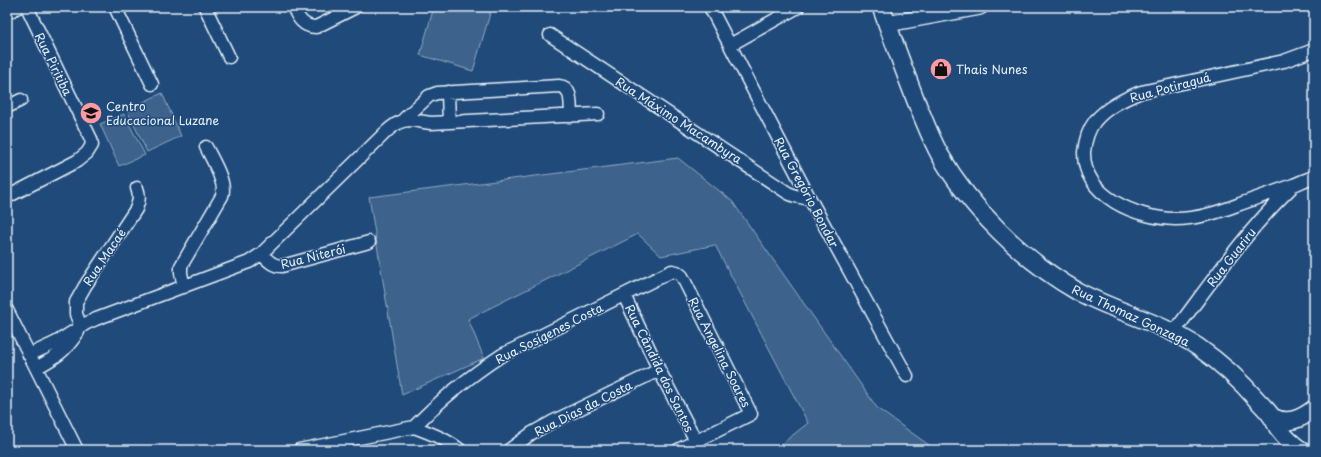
<svg xmlns="http://www.w3.org/2000/svg" width="1321" height="457" viewBox="0 0 1321 457" font-family="'Playpen Sans',sans-serif">
<style>
.green{fill:#3c628c;stroke:#92aac2}
.lines{fill:none;stroke-linecap:round;stroke-linejoin:round}
.minor-casing{stroke:#e8f1f8;stroke-width:15}
.tertiary-casing{stroke:#e8f1f8;stroke-width:18}
.secondary-casing{stroke:#e8f1f8;stroke-width:20}
.minor{stroke:#1f4a7a;stroke-width:12}
.tertiary{stroke:#1f4a7a;stroke-width:15}
.secondary{stroke:#1f4a7a;stroke-width:17}
.labels{text-anchor:middle;dominant-baseline:central;stroke-width:3;stroke-linejoin:round;paint-order:stroke}
.street-label{font-size:12px;fill:#e8f1f8;stroke:#1f4a7a}
.poi-label{font-size:12px;fill:#e8f1f8;stroke:#1f4a7a;text-anchor:start}
</style>
<rect width="100%" height="100%" fill="#1f4a7a"/>
<filter id="ink" filterUnits="userSpaceOnUse"><feTurbulence type="fractalNoise" baseFrequency=".025" numOctaves="2"/><feDisplacementMap in="SourceGraphic" scale="8" xChannelSelector="R" yChannelSelector="G"/><feConvolveMatrix kernelMatrix="1 2 1 2 8 2 1 2 1" color-interpolation-filters="sRGB"/></filter>
<g filter="url(#ink)">
<path class="green" d="M434 7H492L473 71 420 55Z
M162 93 181 136 147 152 127 110Z
M124 114 145 155 119 166 100 124Z
M678 158 732 201 878 409 936 450H781L779 446 808 423 715 245 661 256 638 234 468 319 484 358 402 395 369 197Z"/>
<g class="lines">
<g class="minor-casing">
<path id="minor" d="M115 7 152 84
M205 7 229 57
M293 7C298 18 303 27 316 27L356 7
M710 7 810 199 907 376
M7 13 18 7
M550 35 788 193 795 196 810 199
M730 45 798 7
M1314 50 1284 61 1141 92C1124 99 1107 107 1095 121 1088 130 1085 141 1084 152 1083 197 1137 218 1175 219 1198 219 1219 212 1240 204 1257 198 1274 192 1291 186 1299 183 1306 179 1314 177
M448 92 449 122
M7 107 21 100
M404 119 429 96 437 93 559 86C573 87 570 105 571 116
M7 197 77 161 87 153 92 145 91 139 27 7
M261 254C268 260 272 266 282 266L369 242
M184 287 181 273V266L222 196C227 183 212 159 206 147
M624 295 659 370 696 441
M7 310 77 450
M81 327 76 314V302L85 286 136 209C139 201 140 196 137 188
M1174 332C1211 283 1246 231 1291 188
M29 355 55 343 87 323 96 319 249 262 261 254 386 132C403 116 409 120 431 123L598 114
M36 368C56 357 65 352 78 332
M414 427C440 400 470 376 502 355L672 271 677 272 682 276 751 414 678 450
M414 427C430 433 446 439 460 450
M299 450 414 427
M509 450 532 433 552 422 659 370"/>
</g>
<g class="tertiary-casing">
<path id="tertiary" d="M887 24 980 7"/>
</g>
<g class="secondary-casing">
<path id="secondary" d="M881 7C893 40 905 73 918 106 925 122 931 139 940 155 971 209 1023 260 1077 291 1116 312 1161 322 1198 347 1221 363 1239 379 1257 400 1262 405 1268 411 1272 417 1274 420 1276 424 1278 428 1284 436 1292 444 1301 450
M1272 417C1288 425 1301 419 1314 409"/>
</g>
<use href="#minor" class="minor"/>
<use href="#tertiary" class="tertiary"/>
<use href="#secondary" class="secondary"/>
</g>
</g>
<defs>
<g id="shop-disc" transform="scale(1.15)"><circle r="9.5" fill="#ff9aa2" stroke="#1f4a7a"/><path d="M-5-2.5h2.3a2.7 3.5 0 0 1 5.4 0H5L5.5 6h-11ZM-1.5-2.5h3a1.5 2.3 0 0 0-3 0Z" fill="#111"/></g>
<g id="school-disc" transform="scale(1.15)"><circle r="9.5" fill="#ff9aa2" stroke="#1f4a7a"/><path d="M0-5L7-2L0 1L-7-2ZM-4 1L0 2.5L4 1V4Q0 6-4 4Z" fill="#111"/></g>
</defs>
<g fill-rule="evenodd">
<use href="#shop-disc" x="941" y="69"/>
<use href="#school-disc" x="91" y="113"/>
</g>
<g class="labels">
<g class="street-label">
<text transform="translate(54 64) rotate(64)">Rua Piritiba</text>
<text transform="translate(1170 87) rotate(-15)">Rua Potiraguá</text>
<text transform="translate(679 120) rotate(33)">Rua Máximo Macambyra</text>
<text transform="translate(807 192) rotate(62)">Rua Gregório Bondar</text>
<text transform="translate(313 256) rotate(-14)">Rua Niterói</text>
<text transform="translate(104 257) rotate(-56)">Rua Macaé</text>
<text transform="translate(1231 257) rotate(-52)">Rua Guariru</text>
<text transform="translate(1131 315) rotate(25)">Rua Thomaz Gonzaga</text>
<text transform="translate(549 333) rotate(-27)">Rua Sosígenes Costa</text>
<text transform="translate(720 352) rotate(63)">Rua Angelina Soares</text>
<text transform="translate(660 368) rotate(64)">Rua Cândida dos Santos</text>
<text transform="translate(583 408) rotate(-27)">Rua Dias da Costa</text>
</g>
<g class="poi-label">
<text x="956" y="69">Thais Nunes</text>
<text x="106" y="106">Centro<tspan x="106" dy="14">Educacional Luzane</tspan></text>
</g>
</g>
<rect width="1321" height="457" fill="none" stroke="#1f4a7a" stroke-width="24"/>
<rect x="12" y="12" width="1297" height="433" fill="none" stroke="#e8f1f8" stroke-width="1.5" filter="url(#ink)"/>
</svg>
